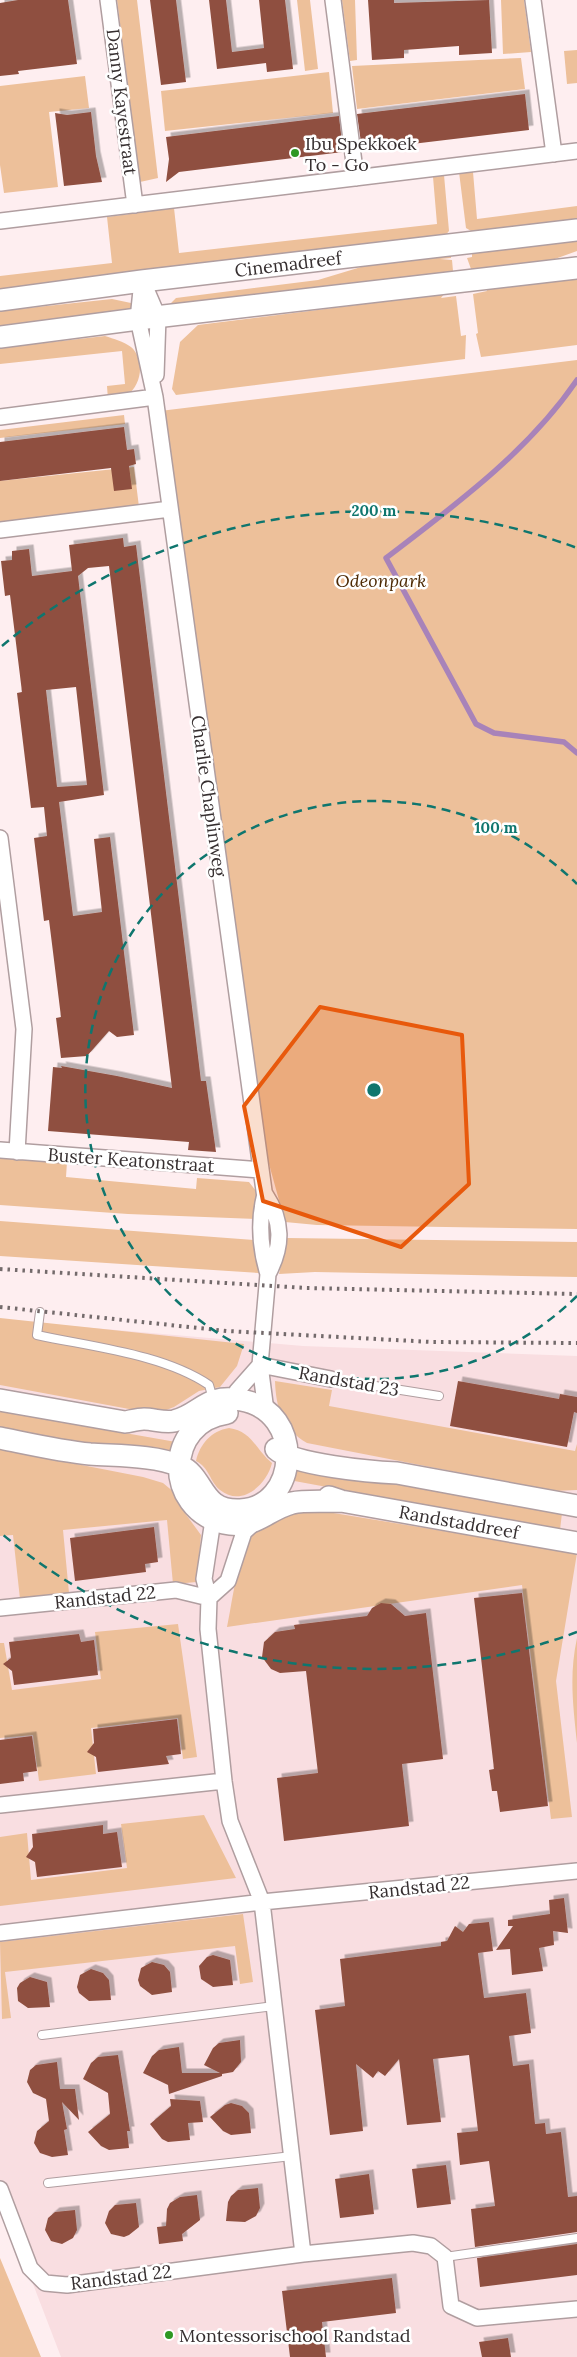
<svg xmlns="http://www.w3.org/2000/svg" width="577" height="2357" viewBox="0 0 577 2357" font-family="Lora,serif">
<style>
.built{fill:#f9dee1}
.green{fill:#edc09a}
.lines{fill:none;stroke-linecap:round;stroke-linejoin:round}
.stream{stroke:#a883b9;stroke-width:5.5}
.building{fill:#8f5040;fill-rule:evenodd;filter:url(#shadow)}
.lane-casing{stroke:#b09ea0;stroke-width:10}
.street-casing{stroke:#b09ea0;stroke-width:18}
.secondary-casing{stroke:#b09ea0;stroke-width:24}
.lane{stroke:#fff;stroke-width:8}
.street{stroke:#fff;stroke-width:15}
.secondary{stroke:#fff;stroke-width:21}
.rail{stroke:#736a6b;stroke-width:4;stroke-dasharray:2.5 5;stroke-linecap:butt}
.marked{fill:#e8590c;fill-opacity:0.2;stroke:#e8590c;stroke-width:4;stroke-linejoin:round}
.ring{fill:none;stroke:#0f766e;stroke-width:2.5;stroke-dasharray:9 6}
.poi-dot{fill:#2e9823;stroke:#fff;stroke-width:2}
.labels{text-anchor:middle;dominant-baseline:central;stroke-width:5;stroke-linejoin:round;paint-order:stroke}
.street-label{font-size:18px;fill:#362f30;stroke:#fff}
.poi-label{font-size:18px;fill:#362f30;stroke:#fff;text-anchor:start}
.park-label{font-size:18px;font-style:italic;fill:#4d2a04;stroke:#fff}
.centre{fill:#0f766e;stroke:#fff;stroke-width:2.5}
.ring-label{font-size:15px;text-anchor:middle;font-weight:bold;fill:#0f766e;stroke:#fff;stroke-width:5;stroke-linejoin:round;paint-order:stroke}
</style>
<defs>
<filter id="shadow"><feDropShadow dx="4.5" dy="-4.5" stdDeviation="0" flood-color="#0004"/></filter>
</defs>
<rect width="100%" height="100%" fill="#feeef0"/>
<path class="built" d="M0 1320 303 1346 577 1356V2357H61L0 2198Z"/>
<path class="green" d="M117 0H137L158 178 140 182Z
M297 0H310L318 69 305 71Z
M342 0H355L357 60 350 61Z
M501 0H524L531 52 503 54Z
M577 50V83L567 84 564 51Z
M521 58 525 89 357 109 352 66Z
M329 72 333 113 165 131 161 91Z
M85 76 89 108 49 112 58 187 4 193 0 165V86Z
M459 172H473L477 219 577 206V222L476 234 466 228Z
M444 175 449 231 443 238 0 291V276L112 263 107 217 174 208 179 253 437 224 433 177Z
M577 240V251L541 264 471 269 467 258 472 257V252Z
M451 255V258L440 259 452 260 453 271 445 273 167 307 176 298 318 280 371 264Z
M577 277V345L481 357 476 334 478 333 473 294 487 291 486 288Z
M444 294 441 298 456 296 461 336 466 335 465 359 176 395 172 389 180 342 198 325Z
M112 299 131 303 133 308 128 313 0 328V311Z
M105 336C114 339 123 341 131 347 145 359 142 385 127 395 123 398 114 399 108 400L107 386 125 384 122 351 0 364V348Z
M577 360V1229L317 1225 285 1222 266 1153 160 411Z
M124 415 125 424 0 438V430Z
M134 467 139 507 0 524V481Z
M0 1156 67 1162 66 1177 196 1189 197 1178 249 1182 256 1191V1219L128 1214 0 1205Z
M0 1221 254 1240 259 1273 0 1256Z
M287 1238 577 1242V1277L315 1272 279 1274Z
M0 1318 244 1344 237 1366 220 1387 199 1391 174 1407 156 1414 0 1385Z
M275 1381 332 1390 329 1406 575 1451 577 1444V1490L554 1491 307 1443C282 1428 276 1408 275 1381Z
M0 1411 176 1442 172 1459 0 1428Z
M229 1428C252 1431 256 1450 272 1463 267 1484 242 1508 220 1490 210 1482 209 1467 196 1461 200 1444 211 1431 229 1428Z
M0 1449 143 1477 163 1483 175 1493 179 1505 201 1535 197 1582 173 1584 167 1520 63 1530 69 1593 20 1599 13 1535 0 1536Z
M294 1463 562 1513 560 1530 289 1480Z
M303 1508 577 1553 556 1681 572 1817 551 1819 522 1585 227 1627C233 1600 238 1542 261 1527 273 1518 290 1514 303 1508Z
M178 1624 197 1757 183 1759 178 1718 91 1728 96 1774 39 1781 33 1735 0 1738V1643H4L12 1690 101 1679 95 1632Z
M577 1638V1743C573 1705 569 1675 577 1638Z
M204 1815 236 1878 0 1906V1837L27 1833 31 1880 127 1868 121 1824Z
M243 1914 253 1982 240 1984 235 1946 5 1972 11 2018 2 2019 0 1942Z
M0 2258 41 2357H0Z"/>
<g class="lines">
<path class="stream" d="M577 380C528 452 454 506 386 558L476 724 494 733 564 742 577 753"/>
</g>
<path class="building" d="M18 0H68L77 64 18 71 19 74 0 76V3Z
M150 0H176L186 82 161 85Z
M209 0H226L232 52 264 48 259 0H285L293 69 267 72 266 63 217 69Z
M368 0H394V3L489 0 492 53 459 55V46L404 50V58L372 60Z
M525 94 529 130 362 150 357 114Z
M91 112 96 156 102 182 64 186 55 113 67 115Z
M339 116 343 152 179 172 166 182 169 159 166 137Z
M124 427 127 450 134 449 136 464 129 466 132 489 114 491 111 468 0 481V442Z
M123 538 124 547 136 545 201 1081H206L216 1152 188 1150 189 1142 48 1131 53 1067 62 1068 61 1066 117 1076 172 1088 109 566 88 568 78 576 104 795 59 802 73 916 102 912 94 839 110 837 134 1035 117 1037 109 1031 87 1056 61 1058 56 1018 61 1017 53 952 49 920 44 921 34 838 47 836 44 807 31 808 17 693 22 692 14 627 10 595 5 596 1 561 12 560V551L29 549 32 576 72 571 69 545ZM76 687 87 785 57 787 46 690Z
M458 1381 559 1399 560 1394 577 1397V1413L574 1412 567 1447 450 1426Z
M154 1527 158 1562 145 1564 146 1572 75 1581 70 1538Z
M522 1593 548 1806 500 1812 497 1791H492L489 1770 494 1769 474 1598Z
M381 1603 391 1604 405 1616 426 1613 443 1759 402 1764 409 1826 284 1841 277 1778 318 1773 306 1671 280 1673 271 1669 262 1657 264 1642 275 1632 295 1629 294 1625 367 1616 372 1608Z
M79 1634 81 1642 94 1640 98 1675 14 1685 12 1671 3 1664 11 1658 9 1642Z
M177 1719 181 1754 166 1756 169 1764 98 1772 96 1757 87 1752 94 1743 93 1729Z
M32 1736 37 1771 23 1773 24 1781 0 1784V1740Z
M103 1825V1834L117 1832 122 1867 37 1877 35 1862 26 1857 33 1847 32 1834Z
M564 1898 568 1933 553 1931 554 1945 539 1948 543 1971 512 1975 510 1949 496 1950 513 1926H508V1920L550 1914 549 1900Z
M489 1922 493 1951 478 1953 484 1998 526 1993 531 2033 509 2036 513 2066 529 2064 535 2124 545 2123 546 2134 561 2132 568 2197 577 2196V2232L475 2247 471 2209 495 2206 489 2161 460 2165 457 2133 478 2131 469 2055 433 2059 441 2122 407 2125 399 2059 385 2076 378 2071 373 2078 356 2064 363 2131 330 2135 315 2010 345 2006 340 1959 441 1946V1942L447 1941 455 1926 463 1932 469 1924Z
M213 1955 230 1960 233 1985 213 1987 201 1979 199 1966 207 1957Z
M152 1962 164 1965 170 1972 172 1992 152 1995 140 1986 138 1980 141 1968Z
M91 1969 103 1973 109 1980 111 2000 89 2001 79 1993 77 1987 80 1975Z
M30 1977 47 1982 50 2007 28 2008 18 2001 17 1988 20 1983Z
M240 2040 241 2062 233 2072 222 2074V2076L169 2094 168 2085 143 2073 152 2056 159 2050 179 2047 182 2073H220L204 2065 213 2048 219 2043Z
M118 2055 130 2131H127L129 2148 109 2150 101 2146 88 2132 110 2114 108 2093 83 2079 91 2063 98 2057Z
M57 2062 60 2089H75L79 2120 62 2102 67 2129 64 2130 68 2155 52 2157 40 2153 34 2143 37 2131 49 2121 46 2099 33 2093 27 2082 30 2070 36 2065Z
M170 2099 200 2101 203 2122 188 2123 190 2140 168 2142 162 2139 150 2124 171 2106Z
M231 2103 242 2106 249 2113 251 2133 231 2135 223 2131 210 2117 225 2105Z
M446 2165 451 2204 417 2208 412 2169Z
M369 2174 374 2214 340 2218 335 2179Z
M258 2188 260 2208 256 2216 245 2222 226 2221 228 2202 231 2196 238 2190Z
M197 2195 200 2220 182 2234 183 2241 159 2244 157 2227 166 2226 167 2209 170 2203 180 2197Z
M136 2203 139 2227 129 2235 124 2237 111 2234 105 2223 109 2211 115 2205Z
M75 2210 77 2230 73 2238 62 2244 51 2241 45 2230 48 2218 55 2212Z
M577 2244V2275L480 2287 477 2258Z
M392 2278 396 2313 322 2322 326 2357H290L282 2291Z
M508 2338 511 2357H482L479 2342Z"/>
<g class="lines">
<g class="lane-casing">
<path id="lane" d="M40 1312 37 1335C92 1347 163 1354 209 1385L213 1399
M331 1379 439 1396
M42 2035 274 2006
M48 2183 292 2156
M445 2257 577 2238"/>
</g>
<g class="street-casing">
<path id="street" d="M108 0 135 205
M333 0 356 178
M533 0 554 154
M0 221 577 151
M142 281 138 319 155 397 265 1198
M143 282 158 317 156 375
M0 417 155 397
M0 530 170 509
M0 838 24 1029 17 1152
M0 1150 261 1170
M265 1194C283 1221 283 1246 268 1274 260 1248 258 1221 265 1194Z
M260 1365 331 1379
M234 1399 237 1391 260 1365
M266 1411 260 1365 268 1274
M213 1520 204 1579 209 1598 208 1629 224 1781 230 1821 262 1902 303 2254 413 2243 431 2246 445 2257 451 2306 477 2318 577 2309
M209 1598 228 1581 244 1532 255 1522
M0 1608 176 1590 209 1598
M0 1805 224 1781
M0 1933 262 1902 577 1871
M0 2189 30 2268 45 2283 67 2285 303 2254"/>
</g>
<g class="secondary-casing">
<path id="secondary" d="M0 300 142 281 577 230
M0 337 138 319 577 268
M0 1400 125 1422C131 1421 138 1419 144 1419 154 1419 164 1423 174 1421 200 1415 206 1393 241 1400 306 1411 299 1508 240 1510 200 1512 205 1476 180 1466 155 1455 116 1456 90 1454 60 1451 30 1444 0 1438
M227 1413C164 1422 164 1509 224 1523 255 1530 266 1510 292 1503 305 1500 327 1502 341 1501
M276 1449C293 1465 372 1472 397 1473L577 1506
M329 1497 341 1501 577 1543"/>
</g>
<use href="#lane" class="lane"/>
<use href="#street" class="street"/>
<use href="#secondary" class="secondary"/>
<path class="rail" d="M0 1269 306 1288 577 1294
M0 1307 227 1331 432 1342 577 1343"/>
</g>
<path class="marked" d="M320 1007 462 1035 469 1184 401 1247 263 1201 244 1106Z"/>
<g class="ring">
<path d="M577 1296A289 289 0 1 1 577 884"/>
<path d="M577 1632A579 579 0 0 1 2 1534M2 646A579 579 0 0 1 577 548"/>
</g>
<g class="poi-dot">
<circle cx="295" cy="153" r="5"/>
<circle cx="169" cy="2335" r="5"/>
</g>
<g class="labels">
<g class="street-label">
<text transform="translate(122 102) rotate(83)">Danny Kayestraat</text>
<text transform="translate(288 264) rotate(-7)">Cinemadreef</text>
<text transform="translate(209 796) rotate(82)">Charlie Chaplinweg</text>
<text transform="translate(131 1160) rotate(4)">Buster Keatonstraat</text>
<text transform="translate(349 1381) rotate(10)">Randstad 23</text>
<text transform="translate(459 1522) rotate(10)">Randstaddreef</text>
<text transform="translate(105 1597) rotate(-6)">Randstad 22</text>
<text transform="translate(419 1887) rotate(-6)">Randstad 22</text>
<text transform="translate(121 2277) rotate(-7)">Randstad 22</text>
</g>
<g class="poi-label">
<text x="305" y="143">Ibu Spekkoek<tspan x="305" dy="21">To - Go</tspan></text>
<text x="179" y="2335">Montessorischool Randstad</text>
</g>
<g class="park-label">
<text x="381" y="580">Odeonpark</text>
</g>
</g>
<circle cx="374" cy="1090" r="8" class="centre"/>
<g class="ring-label">
<text x="374" y="516">200 m</text>
<text x="496" y="833">100 m</text>
</g>
</svg>
